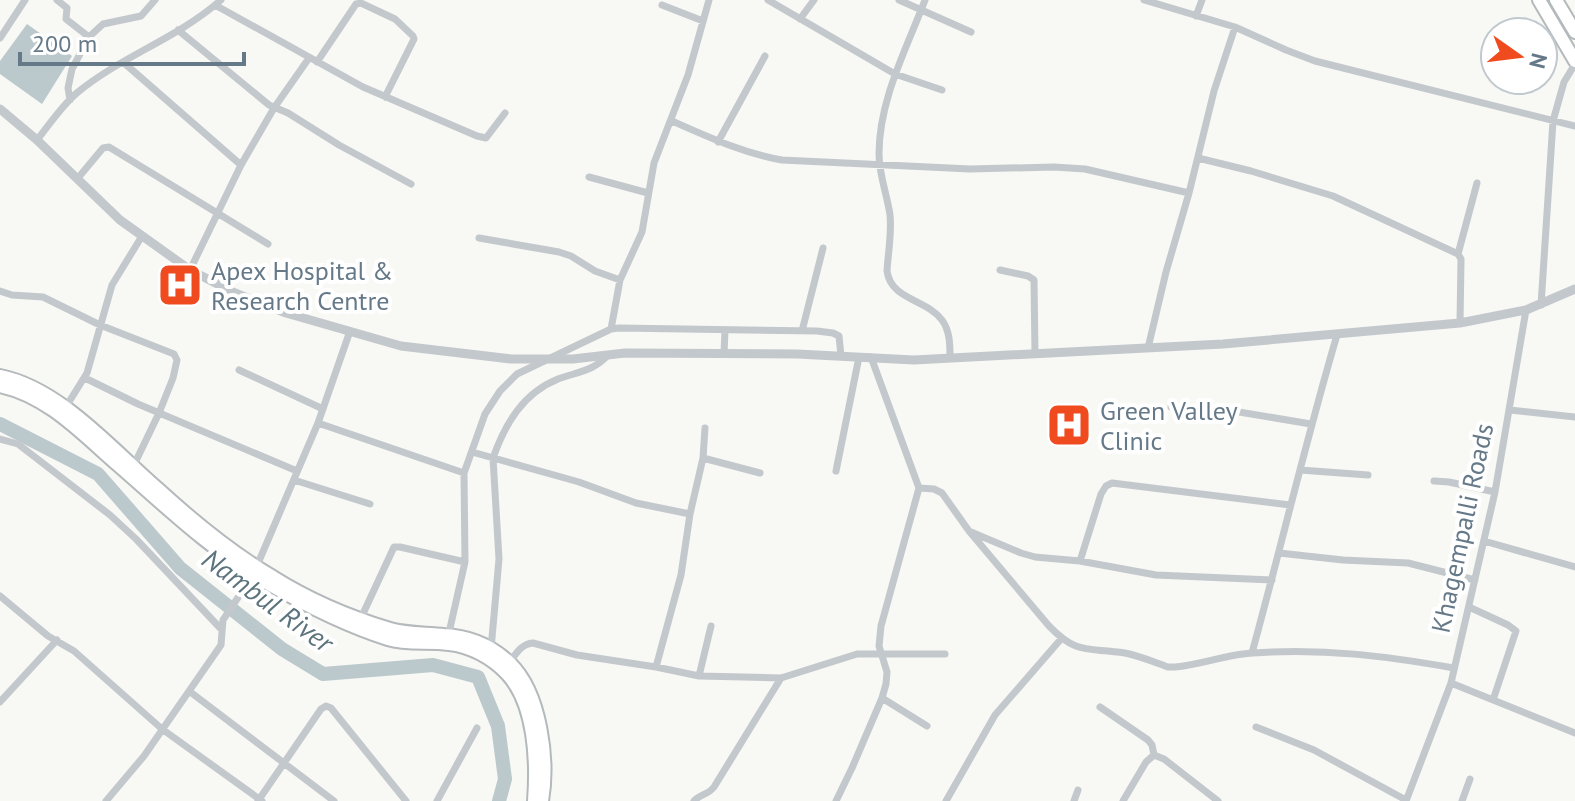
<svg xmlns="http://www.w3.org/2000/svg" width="1575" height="801" viewBox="0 0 1575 801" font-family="'PT Sans',sans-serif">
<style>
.water{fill:#bbc8cc}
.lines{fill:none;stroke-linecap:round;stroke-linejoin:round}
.river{stroke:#bbc8cc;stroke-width:14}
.trunk-casing{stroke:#b4b9bc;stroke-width:16}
.minor{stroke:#c3c8cc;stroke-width:7}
.tertiary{stroke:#c3c8cc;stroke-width:9}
.trunk{stroke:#fff;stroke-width:12}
.labels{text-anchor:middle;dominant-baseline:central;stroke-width:8;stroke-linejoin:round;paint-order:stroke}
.poi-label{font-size:26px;fill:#657988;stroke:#fff;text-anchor:start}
.street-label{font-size:26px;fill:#657988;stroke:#fff}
.water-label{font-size:28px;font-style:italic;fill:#5c747d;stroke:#fff}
</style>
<rect width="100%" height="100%" fill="#f8f8f5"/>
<path class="water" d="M27 24 72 56 42 104 0 74V61Z"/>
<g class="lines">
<path class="river" d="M0 424 98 474 180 568 282 649 323 674 433 665 478 677 498 726 505 779 499 801"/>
<g class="trunk-casing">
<path id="trunk" d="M1539 0 1575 61
M1556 0 1575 32
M0 376C60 388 112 449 157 488 192 520 232 553 273 577 308 599 350 617 390 629 407 634 426 633 444 635 469 636 492 646 510 663 541 693 549 760 542 801
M0 386C48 396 83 435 119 466 166 507 213 552 267 583 305 605 347 626 388 639 408 645 428 641 449 644 470 646 492 658 507 674 535 704 537 762 534 801"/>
</g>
<path class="minor" d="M57 0 67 8 66 19 89 37
M768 0 895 74 942 90
M899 0 971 32
M925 0C906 50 879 100 879 154 879 175 887 194 890 215 892 233 888 253 887 271 891 300 926 299 942 320 950 331 950 345 950 357
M1144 0 1235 27 1286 50 1315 61 1575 126
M215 5 363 87 477 136 486 138 505 113
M662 5 703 21
M1196 16 1202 0
M800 19 814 0
M178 30 269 105 288 113 339 145 411 184
M0 38 25 0
M123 62 241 165
M317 62 356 4 361 3 395 19 413 36 414 39 385 97
M70 100 68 88 72 69 89 37 103 24 141 16 155 0
M672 121C708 137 743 153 782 160L970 169 1054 167 1085 169 1189 193
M37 140C50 124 62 105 78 92 122 56 178 38 221 0
M718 142 765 56
M1198 158 1251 171 1333 196 1458 254 1461 259 1460 323
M589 177 648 193
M78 178 103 148 109 147 268 244
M479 238 559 252 571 256 595 271 620 280
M1458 254 1477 183
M190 270 241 165 274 108 309 58
M1000 270 1028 276 1034 280 1035 354
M0 291 12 295 43 297 100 325 174 354 177 360 173 378 159 413 133 467
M1541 305 1553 121 1564 82 1575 64
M611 329 620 280 642 232 654 163 688 75 709 0
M802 331 823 248
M1148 348 1166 272 1189 193 1214 91 1235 27
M724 354 725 330
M239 370 323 409
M85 378 138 404 297 471
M1171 407 1233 411 1311 424
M64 410 87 373 112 285 142 236
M1510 410 1575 417
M318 423 464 473
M0 439 18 444 110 515 136 539 222 630
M472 452 579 482 636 503 690 514
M703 458 760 473
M1300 470 1368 475
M836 471 859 357
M294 480 370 504
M1434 481 1449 482 1495 492
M919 488 934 489 942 493 969 531 1049 626C1078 656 1088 647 1125 653 1140 656 1154 662 1168 667H1175C1201 665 1227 654 1253 653 1324 648 1385 656 1454 668
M971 532 1021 553 1035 557 1080 561 1156 575 1272 580
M1484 541 1575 567
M1279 553 1343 560 1408 563 1475 580
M1080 561 1101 494 1106 486 1112 483 1290 505
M0 596 48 636 74 651 162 729 262 801
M1469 607 1508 625 1516 631 1493 700
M361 618 394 547H400L465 562
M448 637 465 562 464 473 485 414 500 391 517 374 611 329 619 328 817 331 833 333 839 336 841 356
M491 649 499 559 493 458C505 424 523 393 558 379 577 372 594 371 608 355
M1252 653C1281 547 1306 440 1337 335
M509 663C516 654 521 644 533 643L577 655 656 667 699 676 743 677 781 678 857 654H945
M656 667 681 575 690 514 703 458 705 428
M699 676 711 626
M1451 683 1575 733
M189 691 334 801
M882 698 927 726
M0 702 57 640
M1100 707 1148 740 1152 745 1154 755
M1256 727 1314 750 1406 800
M106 801 144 756 221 645 223 620 253 575 318 423 350 331
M258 801 321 709 326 706 331 708 406 801
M437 801 477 728
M694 801C700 794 708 795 714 787L781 678
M836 801 852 768 882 698 886 684 887 672 879 646 881 626 919 488 871 357
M946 801 995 715 1061 639
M1074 801 1078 790
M1123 801 1146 762 1154 755 1164 759 1218 801
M1406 801 1451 683 1495 492 1526 310
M1462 801 1470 779"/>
<path class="tertiary" d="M0 109 37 140 120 220 190 270 235 293 286 313 401 346 511 359H573L625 353 797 354 914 360 1223 344 1460 323 1526 310 1575 289"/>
<use href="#trunk" class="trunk"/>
</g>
<defs>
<g id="hospital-square" transform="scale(2.3)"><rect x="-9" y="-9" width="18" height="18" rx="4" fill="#f04b1e" stroke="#fff"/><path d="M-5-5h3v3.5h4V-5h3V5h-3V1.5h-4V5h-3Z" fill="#fff"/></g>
</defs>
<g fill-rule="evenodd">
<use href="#hospital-square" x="180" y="285"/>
<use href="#hospital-square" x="1069" y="425"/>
</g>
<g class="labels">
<g class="poi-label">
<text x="211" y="270">Apex Hospital &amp;<tspan x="211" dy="30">Research Centre</tspan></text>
<text x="1100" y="410">Green Valley<tspan x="1100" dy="30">Clinic</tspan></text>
</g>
<g class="street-label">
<text transform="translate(1462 528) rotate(-78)">Khagempalli Roads</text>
</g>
<g class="water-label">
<text transform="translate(268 600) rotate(36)">Nambul River</text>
</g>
</g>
<g transform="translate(1519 56) rotate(104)"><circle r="38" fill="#ffffff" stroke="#c1c9cf" stroke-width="2"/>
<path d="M0-6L14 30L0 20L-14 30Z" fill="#f04b1e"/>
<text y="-12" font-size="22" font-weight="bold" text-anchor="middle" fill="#657988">N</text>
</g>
<path d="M20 52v12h224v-12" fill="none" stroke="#657988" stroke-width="4"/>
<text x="32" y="52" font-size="24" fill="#657988" stroke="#ffffff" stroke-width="6" paint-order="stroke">200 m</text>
</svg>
